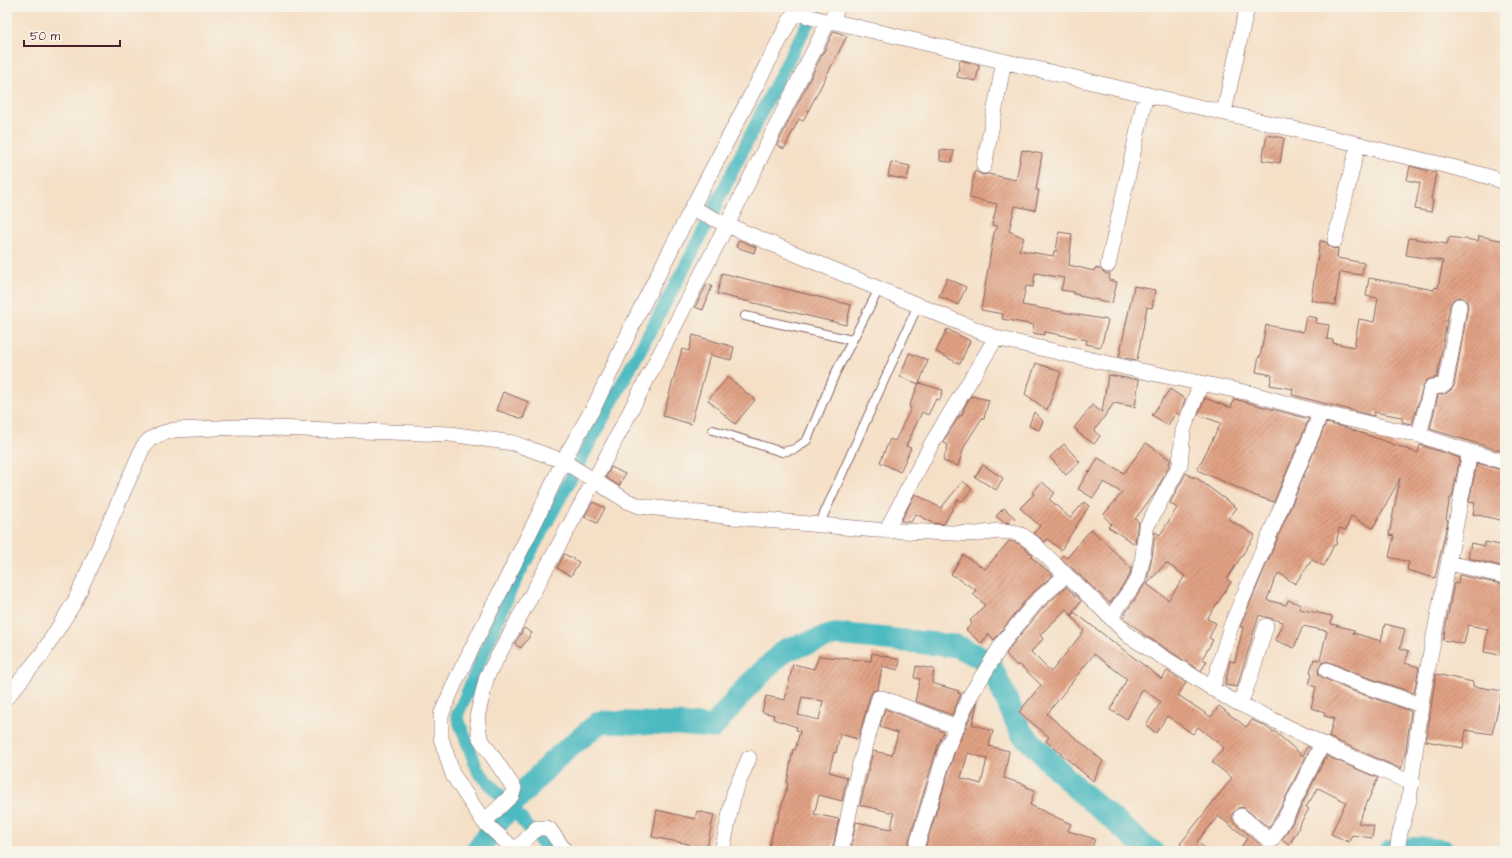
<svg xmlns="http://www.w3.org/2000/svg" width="1512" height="858" viewBox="0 0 1512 858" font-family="'Architects Daughter',sans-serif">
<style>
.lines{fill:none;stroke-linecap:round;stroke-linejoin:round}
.canal{stroke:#4bbac1;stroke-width:13}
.river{stroke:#4bbac1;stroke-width:23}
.building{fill:url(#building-hatch);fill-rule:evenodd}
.service-casing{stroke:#866362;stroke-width:10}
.minor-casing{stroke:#866362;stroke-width:16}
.service{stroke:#fff;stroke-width:8}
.minor{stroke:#fff;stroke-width:15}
</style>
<defs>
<pattern id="building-hatch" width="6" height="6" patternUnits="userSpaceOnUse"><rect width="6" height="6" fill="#e1a284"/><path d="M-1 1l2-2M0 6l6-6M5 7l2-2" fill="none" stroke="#b8836c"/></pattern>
</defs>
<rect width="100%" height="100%" fill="#f7f3e8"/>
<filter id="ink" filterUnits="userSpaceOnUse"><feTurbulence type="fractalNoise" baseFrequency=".025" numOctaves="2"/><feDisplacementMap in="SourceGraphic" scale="8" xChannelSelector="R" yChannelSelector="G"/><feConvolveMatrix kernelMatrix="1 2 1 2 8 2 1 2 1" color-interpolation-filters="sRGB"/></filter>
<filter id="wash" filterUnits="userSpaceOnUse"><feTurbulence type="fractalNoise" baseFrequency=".012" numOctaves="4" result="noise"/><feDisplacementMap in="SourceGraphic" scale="16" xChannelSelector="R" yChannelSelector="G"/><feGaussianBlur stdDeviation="0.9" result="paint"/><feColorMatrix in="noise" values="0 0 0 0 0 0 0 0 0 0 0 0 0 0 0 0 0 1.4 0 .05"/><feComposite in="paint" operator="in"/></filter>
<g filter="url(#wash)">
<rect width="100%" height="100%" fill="#f5e0c7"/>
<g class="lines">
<path class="canal" d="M549 851 510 806 478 771 457 716 512 587 693 252 766 103 816 7"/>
<path class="river" d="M476 851 479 848 510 806 554 760 600 722 677 724 713 727 747 687 785 650 837 634 956 646 989 661 1021 732 1077 789 1149 850 1152 851
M1390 851 1421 848 1443 851"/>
</g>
<g id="blocks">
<path class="building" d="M834 31 847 36 803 121 799 119 784 149 777 145Z
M960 60 979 65 976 81 957 77Z
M1267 135 1284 138 1280 163 1262 160Z
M940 150 954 151 952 162 940 161Z
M1022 150 1042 154 1036 190H1039L1035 210 1015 206 1009 231 1024 238 1019 250 1053 256 1054 251H1056L1059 232 1072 234 1069 265 1094 271 1095 268 1100 269 1106 274H1110L1109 280 1117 282 1112 303 1079 296V295L1074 294V292L1061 290 1064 278 1035 273 1033 287 1026 286 1022 305 1108 320 1101 347 1086 344 1087 340 1045 332 1044 335 1032 333 1034 325 1002 319 1003 314 981 310 994 233 998 226 992 225 997 204 969 198 975 171 982 175 988 174 1016 180Z
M891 162 910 166 907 180 888 176Z
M1410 166 1436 173 1431 199 1433 200 1431 212 1415 209 1420 183 1407 180Z
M1479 236 1505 241 1504 452 1430 429 1438 395 1447 393 1452 389 1454 386 1468 307 1467 302 1461 297 1455 298 1450 304 1437 377 1427 380 1424 384 1412 424 1402 422V417L1374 412V416L1292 395 1293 389 1270 385 1272 375 1256 372 1259 356 1260 357 1266 325 1303 332 1306 316 1317 318 1316 323 1329 325 1327 339 1333 340V343L1354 347 1359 319 1374 322 1378 298 1366 296 1369 278 1434 290 1435 287 1438 288 1443 261 1406 255 1409 238 1447 244 1449 237 1478 241Z
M739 240 756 247 754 253 736 247Z
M1320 241 1326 242 1329 246 1333 249 1338 248 1337 258 1364 263 1362 275 1340 272 1335 305 1311 300Z
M722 273 851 305 846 325 717 294Z
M947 278 966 287 958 305 939 296Z
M707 284 712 286 703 310 695 307Z
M1134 286 1155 290 1152 308 1147 307 1137 360 1119 357Z
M947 329 970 341 960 364 936 352Z
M693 335 734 347 731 360 710 355 691 424 663 416 682 349 689 351Z
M909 353 928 360 919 384 900 377Z
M1036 363 1061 372 1047 410 1025 394Z
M1108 375 1139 380 1135 407 1114 403 1094 431 1100 436 1094 444 1077 432 1078 431 1074 428 1092 405 1102 412Z
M728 377 755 400 735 424 708 400Z
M919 383 943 390 940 400 936 399 928 415 922 412 906 446 911 448 900 472 880 462 890 439 895 441 911 408 909 407Z
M1170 389 1185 399 1180 415 1176 413 1168 425 1152 415Z
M503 392 529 402 523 419 496 410Z
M971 396 989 400 984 418H982L965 445 958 466 943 461 948 445 943 442 960 415 962 416 964 408Z
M1205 398 1231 408 1234 399 1309 419 1274 502 1256 496 1197 470 1221 423 1198 415Z
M1034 412 1043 421 1039 430 1029 426Z
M1326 423 1344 427 1418 453 1420 445 1460 458 1452 498H1450L1446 519 1448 520 1435 578 1407 570 1409 562 1389 557 1394 536 1389 535 1400 478 1373 528 1351 516 1346 530 1339 528 1336 545H1334L1324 566 1312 560 1295 584 1279 573 1273 583 1267 600 1286 605 1288 600 1301 605 1299 609 1332 616 1331 624 1354 630 1353 633 1381 641 1385 624 1405 629 1400 648 1409 651 1405 663 1419 667 1414 693 1354 673 1330 662 1326 661 1322 663 1318 670 1319 675 1323 678 1347 689 1411 711 1406 750 1401 769 1329 737 1334 718 1324 716 1325 712 1311 708 1316 687 1309 685 1312 673 1310 672 1314 659 1320 660 1327 631 1303 626 1294 648 1275 640 1283 622 1259 615 1237 687 1225 685 1230 661 1235 662 1243 627H1240Z
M1146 443 1171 460 1169 463 1170 464 1155 493 1135 519 1139 522 1137 527 1135 544 1108 527 1111 524 1103 515 1122 493 1104 482 1093 498 1078 489 1089 471 1090 472 1098 458 1124 473Z
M1064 444 1080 462 1066 475 1050 457Z
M1477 463 1505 471V521L1473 514 1475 503 1469 502Z
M983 465 1003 478 996 490 975 477Z
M611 467 625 474 619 486 606 477Z
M1186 473 1193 478 1194 476 1237 508 1228 519 1255 535 1227 579 1231 582 1207 619 1216 623 1209 638 1213 640 1202 659 1207 661 1201 671 1146 636 1123 617 1147 581 1152 557 1155 532 1160 535 1177 508 1170 503ZM1166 563 1185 576 1168 600 1147 584Z
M963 481 972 489 961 502 958 499 944 524 933 523 916 514 911 522 901 521 915 494 941 508Z
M1042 482 1055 493 1049 499 1070 518 1084 502 1089 506 1061 550 1048 539 1045 542 1034 533 1040 526 1020 508 1034 494 1032 493Z
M593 502 605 508 597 523 584 517Z
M1004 508 1015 518 1010 523 1003 522 996 516Z
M1091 529 1131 568 1130 575 1110 603 1061 558 1063 555 1067 558Z
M1009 541 1019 544 1027 550 1033 555 1031 557 1053 575 1029 596 994 640 989 634 981 643 966 630 972 623 970 621 985 605 973 594 976 590 951 574 963 555 985 569Z
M1485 542 1505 546V567L1468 558 1471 543 1484 546Z
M564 554 579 562 571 576 557 568Z
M1459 575 1505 585V656L1484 652 1488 629 1468 625 1464 644 1443 640 1454 583 1458 584Z
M1066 587 1081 601 1071 615 1066 609 1040 635 1043 639 1031 652 1051 672 1084 631 1071 616 1074 612 1162 679 1167 671 1186 683 1178 695 1211 717 1219 706 1246 727 1252 720 1265 726 1273 732 1274 731 1303 756 1307 747 1310 748 1280 809 1269 828 1243 807 1238 808 1232 814V819L1235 823 1263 847 1269 849 1276 848 1274 851H1268L1259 846 1256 851H1248L1241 847 1247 838 1218 816 1197 842 1209 851H1189L1180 844 1232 778 1212 762 1224 748 1198 727 1193 734 1167 716 1156 733 1146 725 1161 702 1143 689 1127 719 1110 710 1127 679 1094 654 1047 714 1103 761 1093 781 1046 741 1049 737 1019 712 1041 685 1019 664 1017 666 1006 654 1011 646 1043 608Z
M524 628 532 633 521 648 515 644Z
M872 653 900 660 898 670 882 666 878 689 873 691 870 696 858 739 840 734 836 753 834 752 829 772 847 777 842 801 819 795 814 814 839 819 832 851H787L769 847 775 822H777L788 784 787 783 793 749 795 750 800 731 796 730 797 727 773 719 774 715 762 712 766 696 785 700 793 664 814 669 819 656 871 661ZM802 697 823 701 819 720 798 715Z
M916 666 934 669 932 683 959 691 958 693 961 694 952 715 915 701 920 679 914 678Z
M1436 674 1473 682V686L1502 691 1492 734 1466 730 1463 748 1426 741Z
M978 700 972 724 993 731 989 746 1009 751 1004 778 1026 785V787L1035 790 1030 805 1071 824 1068 831 1095 839 1091 851H924L955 751ZM968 753 987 759 981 784 961 778Z
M885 709 944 732 938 745 906 851H851L856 822 891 829 894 813 860 805 873 751 892 755 898 733 880 727Z
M1326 756 1378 778 1358 823 1374 826 1372 838 1352 835 1349 842 1331 834 1346 802 1318 788 1306 807 1309 809 1298 827 1299 828 1289 845 1282 840 1296 817Z
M657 810 695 819 697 811 714 815 706 851 689 848V844L652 837Z"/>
</g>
</g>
<g filter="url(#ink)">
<use href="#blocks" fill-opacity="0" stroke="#866362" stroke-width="1"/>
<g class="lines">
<g class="service-casing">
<path id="service" d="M745 316 852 340
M713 430 782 452 795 449 807 440 835 374 879 289
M819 525 918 305"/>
</g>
<g class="minor-casing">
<path id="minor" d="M797 7 692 208 727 225 996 338 1137 370 1249 393 1321 413 1419 435 1470 452
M794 12 828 22
M831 21 838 7
M1224 112 1247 7
M984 166 1004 61
M1335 240 1358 144
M1108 265 1146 94
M1419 435 1430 392 1432 387 1442 386 1445 384 1454 337 1459 306
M886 531 932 443 996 338
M1449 563 1505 576
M1111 617 1138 579 1143 556 1146 528 1180 465 1183 431 1201 383
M1327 670 1351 681 1421 705
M1212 689 1231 626 1321 413
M7 697 42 654 75 601 143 447 149 440 160 434 174 430 239 427 450 434 513 443 563 461 627 501 640 506 733 517 876 530 978 534 998 531 1013 532 1023 536 1033 543 1066 575
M1240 704 1250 678 1266 626
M1241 816 1269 840H1272L1288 813 1322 744
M484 822 512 795 514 788 480 738 477 717 487 676 594 481 727 225 828 22 831 21 1358 144C1407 159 1457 165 1505 182
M515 851 537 828H546L550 830 565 851
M516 851 484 822 453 775 441 738V715L457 678 538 516 563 461 595 405 637 316 692 208
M722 851 734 793 749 758
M841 851 857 775 879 698H882L957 727
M915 851 947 748 970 696 1004 641 1036 602 1066 575 1083 590 1129 636 1226 697 1339 752 1412 783
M1397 851 1400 833 1409 800 1422 698 1470 452 1505 462"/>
</g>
<use href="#service" class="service"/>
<use href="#minor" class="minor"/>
</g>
</g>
<rect width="1512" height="858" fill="none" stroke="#f7f3e8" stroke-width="24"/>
<path d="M24 40v6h96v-6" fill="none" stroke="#4a1f2b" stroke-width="2"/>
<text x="30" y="40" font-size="12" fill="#4a1f2b" stroke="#f7f3e8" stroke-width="3" paint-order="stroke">50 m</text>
</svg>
